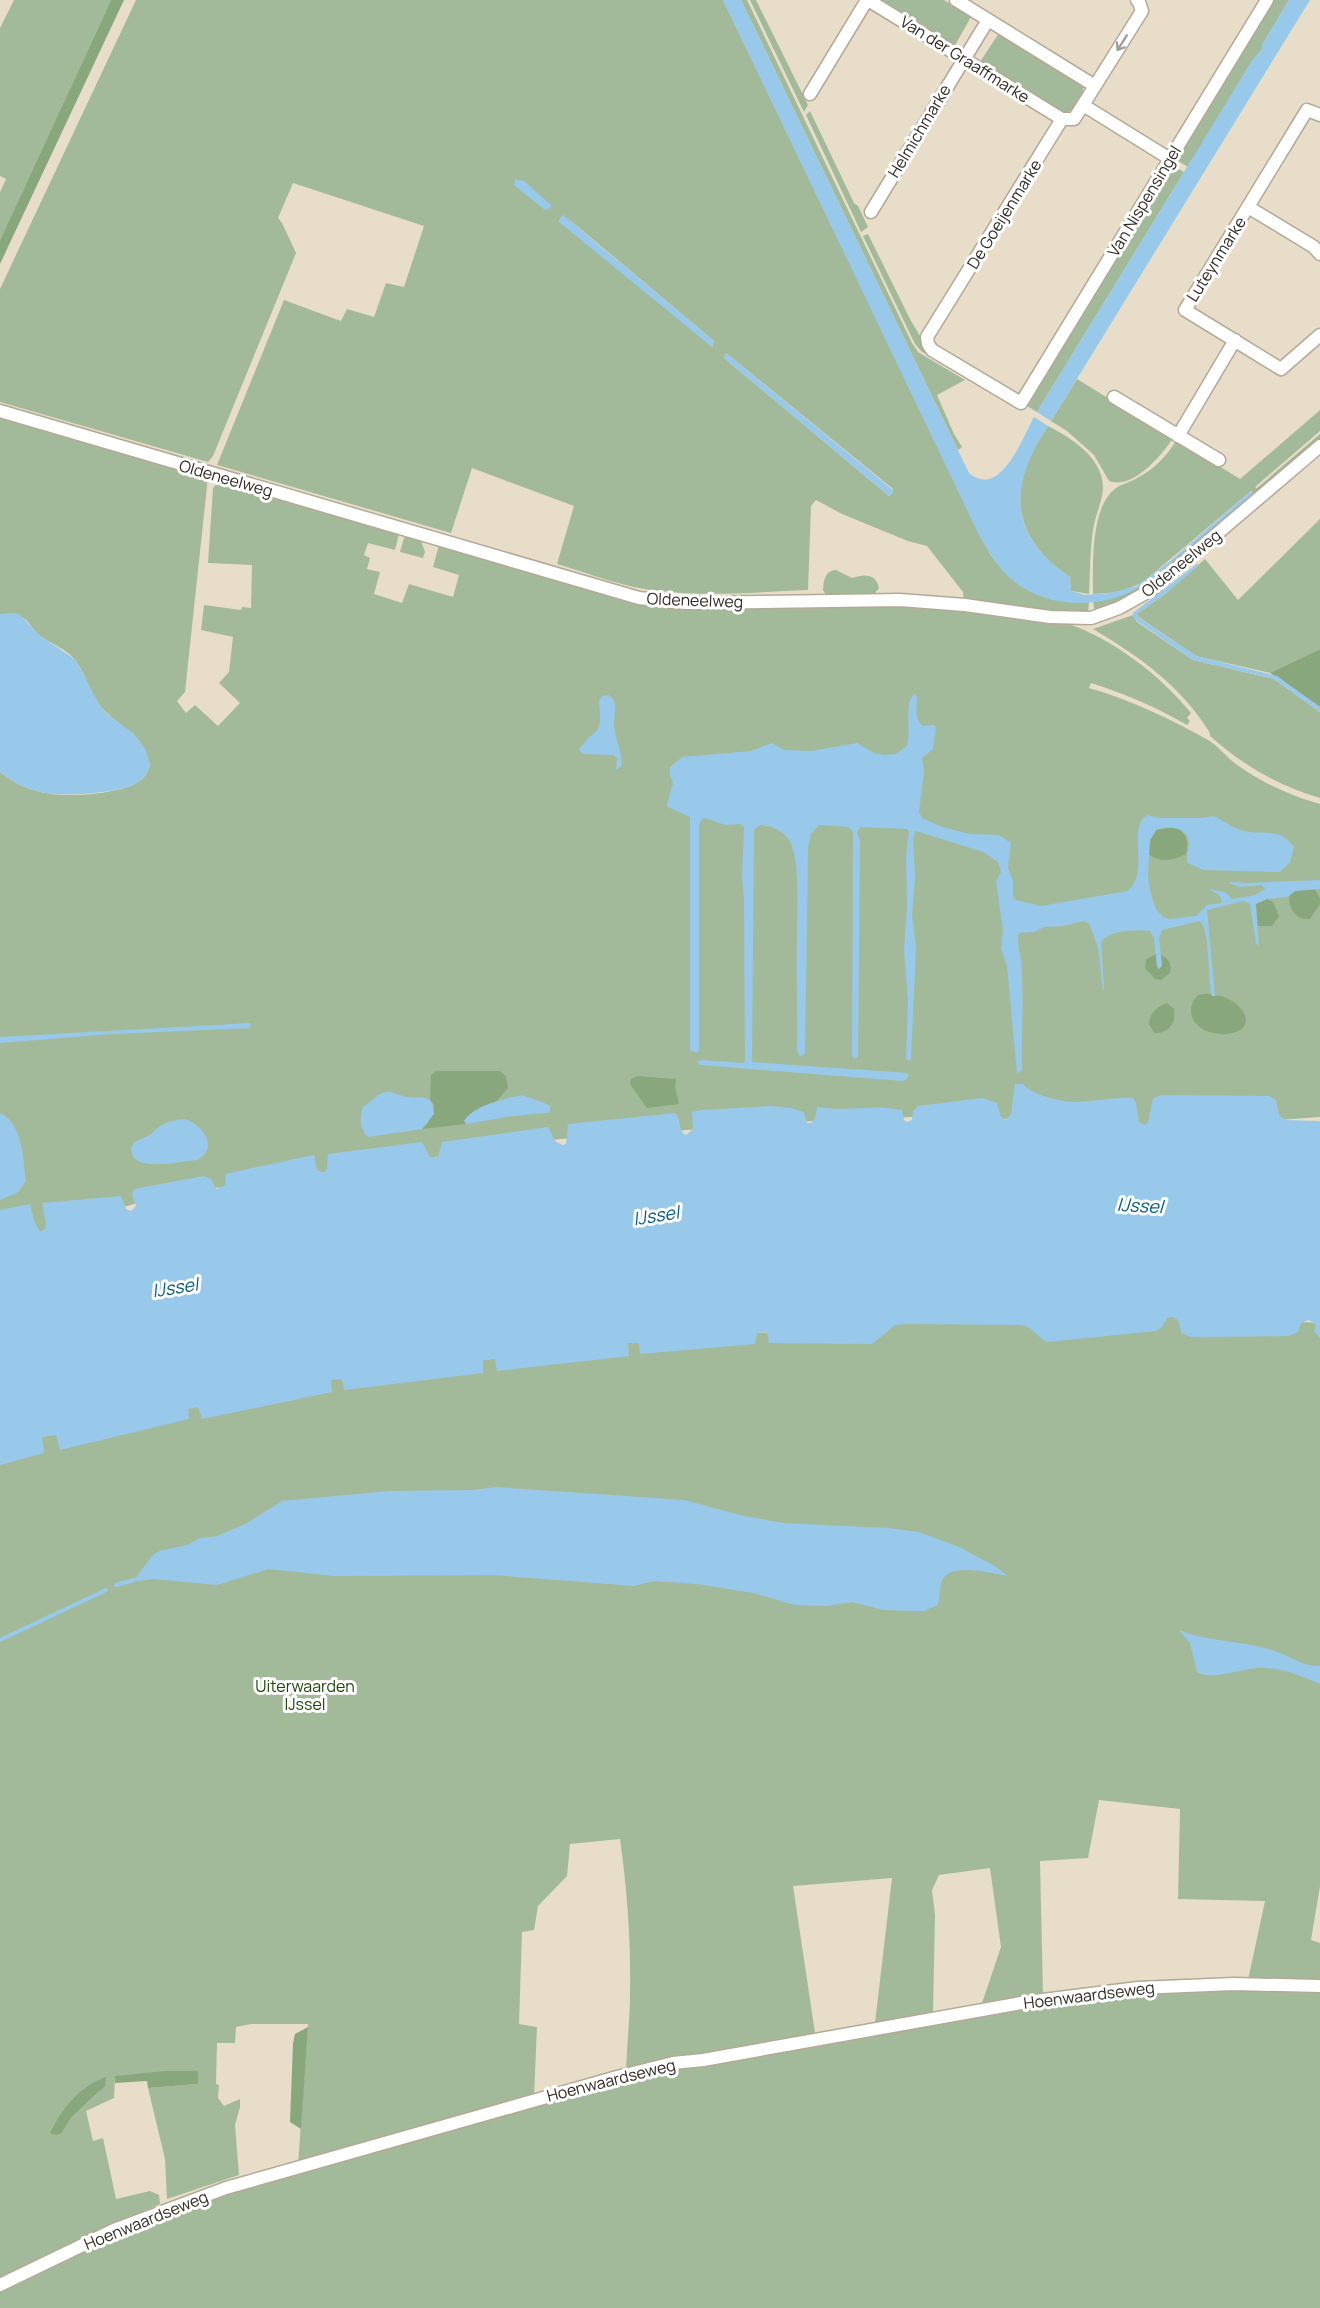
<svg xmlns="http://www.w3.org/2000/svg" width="1320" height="2308" viewBox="0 0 1320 2308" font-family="Manrope,sans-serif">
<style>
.green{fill:#a3ba9a;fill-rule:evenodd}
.forest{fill:#89a77c}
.water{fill:#98c9ea}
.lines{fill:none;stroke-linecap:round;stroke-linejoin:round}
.stream{stroke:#98c9ea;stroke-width:4}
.street-casing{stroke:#b3a996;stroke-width:15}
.street{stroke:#fff;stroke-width:12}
.oneway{stroke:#a1a09c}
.labels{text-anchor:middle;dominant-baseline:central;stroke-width:6;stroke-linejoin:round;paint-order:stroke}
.street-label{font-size:16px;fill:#2f2b23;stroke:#fff}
.park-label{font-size:16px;fill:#1f4606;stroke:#fff}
.water-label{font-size:18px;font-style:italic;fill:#045c87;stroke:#fff}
</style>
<rect width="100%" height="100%" fill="#e8ddc9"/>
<path class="green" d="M14 0H111L0 240V192L6 179 0 176V28Z
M136 0H723L990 554C1013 587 1048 605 1089 602L1088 614 1076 615 964 602 963 592 927 546 908 541 842 514 816 500 811 506 808 590C759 592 708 597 660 591 625 588 591 574 557 564L574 506 472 468 451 533 217 465 284 300 341 321 347 309 374 317 386 283 404 287 424 226 293 183 278 218 282 223 296 253 213 456 208 462 0 402V289ZM565 216 714 341 712 347ZM726 353 893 489V492L889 496 724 358Z
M741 0H747L912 343 918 352 965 380 937 395 954 434 962 447 958 450Z
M750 0H756L808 105 804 112Z
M877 0H944L971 17 954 47Z
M1272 0H1289L1262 45V49L1252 61 1188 167 1178 161 1181 157 1179 153Z
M999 33 1083 86C1084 96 1074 111 1064 114L980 62Z
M810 111 854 203 858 206 868 227 861 232 806 115Z
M1175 167 1184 172 1037 412 1027 406V401L1168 170H1173Z
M868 234 911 321 932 356 922 352 915 344 863 236Z
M1077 379 1173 438C1162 455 1133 490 1109 481L1094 455 1067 431 1051 421Z
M1320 410V431L1255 487 1257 488 1320 434V441L1138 595 1095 612 1093 602 1115 597 1140 587 1253 493 1251 491 1142 583 1119 592 1093 594C1093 565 1090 507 1116 488 1122 484 1131 482 1137 478 1155 469 1166 456 1177 440L1240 479Z
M0 415 208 477 185 692 177 701 186 713 195 705 218 726 240 703 219 683 229 672 233 637 201 630 204 605 241 610 242 607 251 608 252 565 208 563 213 488 220 480 399 533 395 550 368 543 364 555 370 558 367 569 380 572 374 594 402 603 409 584 453 597 459 575 433 567 439 545 628 600H885L1066 623C1113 639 1159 674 1191 713L1187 718 1190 721 1187 725C1156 707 1126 694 1091 683L1089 688C1131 700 1171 719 1208 740 1218 746 1227 757 1236 764 1262 783 1289 795 1320 804V1117L1146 1130 1007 1119 913 1117 813 1121 561 1139 215 1188 134 1204 0 1244V772C14 783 28 790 46 793 66 798 125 794 141 780 145 777 149 770 150 765 141 732 128 733 107 713 91 699 88 678 76 661 67 649 51 644 39 635 33 630 29 621 23 618 17 615 6 614 0 614Z
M1048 426C1071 438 1104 458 1103 489 1102 502 1095 516 1093 530 1090 551 1090 573 1089 594L1071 591 1070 577C1026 548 1008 509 1029 458 1034 446 1042 436 1048 426Z
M1320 519V649L1270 673 1196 656 1137 616 1138 613 1165 594 1205 559 1238 600Z
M407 535 420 538 425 552 423 558 400 552 404 538Z
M836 570 852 578C864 574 876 573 879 588L872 597 828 598 823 590C824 581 824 571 836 570Z
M1133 615 1137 622 1193 660 1274 679 1320 712V798C1277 785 1244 766 1210 736V733C1181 686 1140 657 1093 629Z
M1168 1315 1320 1323V1886L1311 1940 1320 1943V2308H0V1449L45 1436 332 1378 632 1342 898 1323ZM1099 1800 1180 1809 1178 1899 1265 1901 1248 1980 1043 1995 1040 1861 1088 1858ZM620 1839C627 1890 631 1940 630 1992 630 2018 627 2044 626 2070L534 2097 537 2027 519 2024 522 1932 534 1930 538 1906 567 1876 570 1844ZM990 1868 1001 1947 981 2006 933 2013 935 1915 932 1890 939 1875ZM892 1878 875 2023 815 2033 793 1886ZM251 2024H308L298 2165 114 2224 160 2204 159 2195 150 2191 116 2199 103 2138 93 2141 86 2111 114 2098 115 2076 198 2084 148 2088 165 2159 167 2199 239 2175 235 2125 240 2107V2099L224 2106 218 2098 219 2085 216 2084 217 2043H235L236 2027ZM100 2091 71 2118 62 2133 52 2128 73 2099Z"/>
<path class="forest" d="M111 0H124L0 264V240Z
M1320 649V707L1270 673Z
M1173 827C1187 831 1189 841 1186 854 1173 861 1160 863 1148 854L1150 840 1156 830Z
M1304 889H1315L1320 898V904L1310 919C1296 921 1289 908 1289 896L1295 891Z
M1267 899 1273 902 1279 916 1272 926H1257L1256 904Z
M1156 954 1157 966H1162L1161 955C1169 959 1172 964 1170 973L1161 980 1155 979 1145 968 1146 959Z
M1205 994H1211L1212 996C1224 993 1246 1007 1246 1020 1247 1040 1194 1040 1191 1012 1191 1005 1193 1000 1198 995Z
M1167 1003 1174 1009C1177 1022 1169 1034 1154 1033L1149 1024C1150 1013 1156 1007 1167 1003Z
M436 1071H500L506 1076 508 1088 494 1104 480 1108 464 1121 466 1124 422 1129 428 1123 434 1105 430 1100 431 1075Z
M637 1076 676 1079 675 1087 679 1104 647 1108 630 1084 631 1079Z
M308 2027 301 2129 290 2122 293 2043 295 2034Z
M165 2071H198V2084L148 2088 147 2081 115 2083V2076Z
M106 2077 105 2086 71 2118 62 2133 56 2135 50 2133C62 2108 80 2086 106 2077Z"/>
<path class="water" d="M723 0H741L969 473C1000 500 1023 437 1034 417L1048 426C1009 486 1007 534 1070 577L1071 591 1085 595 1110 593 1137 586 1170 561 1251 491 1253 493C1230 513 1207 533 1183 553 1168 566 1153 580 1136 589 1098 610 1043 608 1010 578 997 566 989 552 980 537Z
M1289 0H1310L1051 421 1037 412 1252 61 1262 49V45Z
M515 179 524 181 551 205V208L545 210 514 185Z
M563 215 714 341 712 347 559 222V220Z
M726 353 893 490V492L889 496 724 358Z
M1198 563V566L1165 594 1138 613V617L1196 656 1277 676 1320 707V712L1274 679 1193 660 1134 619 1133 613Z
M13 613 19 614 39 635 76 660 99 704 107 714 133 733 146 750 150 765C149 770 145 776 141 780 128 793 64 797 46 793 28 790 14 783 0 772V614Z
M914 694 917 696C917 708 914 716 922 726L934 725 936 728 933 749 922 758 924 771 919 812 922 818 942 827 970 834 999 835 1011 843 1008 868 1013 881V897L1016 900 1041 906 1127 891C1151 874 1126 828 1147 815L1159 818H1203L1213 816C1222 819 1229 826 1238 829 1260 838 1277 824 1294 847L1290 862 1280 872 1204 870 1187 863C1186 856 1189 850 1189 843 1187 826 1168 826 1156 830L1150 840 1148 874 1150 891 1156 909 1163 917 1169 919 1196 916 1207 905 1221 903 1222 901 1219 895 1209 889 1225 892 1232 899 1255 895 1265 889 1262 885 1240 887 1229 883 1230 882 1246 883 1320 880V889L1295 891 1287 897 1267 899 1256 904 1259 946 1256 943 1250 904 1244 901 1207 910 1215 996H1212C1207 979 1211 933 1200 921L1162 930 1159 938 1162 966 1159 969 1157 967 1154 938 1150 931C1135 930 1110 929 1101 942L1104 988 1103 991 1098 947 1089 923 1083 921 1063 926 1044 927 1034 932 1019 933C1016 941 1020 952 1021 961 1024 997 1021 1034 1022 1071L1017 1073 1007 966 1001 949 1003 930 996 881 1001 872 998 862 983 852 916 831 913 838 915 876 912 916 916 947 911 1059 909 1061 906 1058 908 1000 904 950 907 906 906 856 909 831 907 829 860 827 857 833 860 841 858 1057 854 1059 852 1056 853 832 849 827 819 825 811 834 808 848 805 1053 800 1057 797 1051C798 1014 796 976 797 939 797 914 800 869 792 846 787 832 772 825 759 825L754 830 752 1062 908 1073V1078L903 1081 700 1065 698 1062 701 1060 743 1063 745 1061 744 898 742 877 744 827 740 824 725 825 705 818 702 819 699 825V1050L697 1053 690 1050V817L668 807 667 804 673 783 670 775V767L682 757 751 751 772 743 784 750 811 751 857 743 874 753 885 755 896 754 907 746C911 731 904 703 914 694Z
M609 695C620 704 613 715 614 727 616 738 620 750 622 761L621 766 618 769H616L617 758 614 755 583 754 579 750C596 724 603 740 599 701L602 696Z
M250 1023 251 1028 111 1034 0 1043V1037Z
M1015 1084H1023C1029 1094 1064 1103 1076 1102 1095 1102 1113 1097 1133 1098L1136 1103 1139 1122 1145 1125 1148 1122 1153 1098 1162 1095 1269 1096 1276 1100 1279 1115 1285 1120 1320 1121V1338L1314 1331 1316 1325 1309 1320 1301 1323 1298 1332 1289 1336 1191 1337 1181 1333C1180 1323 1178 1315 1167 1318L1162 1327 1156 1331 1047 1342C1037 1337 1033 1327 1021 1325L908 1324 895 1325 872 1344 769 1343 767 1332 757 1333 755 1344 640 1354 639 1343H628L629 1356 497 1371 495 1359 483 1360V1373L344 1390 343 1382 340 1379 331 1380 332 1392 202 1419 198 1407 188 1409 189 1419 60 1450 56 1435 42 1437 44 1453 0 1465V1210L30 1204 34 1221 40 1232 45 1229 46 1223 42 1203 121 1196 126 1209 131 1211 136 1206 132 1194 134 1189 204 1176 211 1179 216 1189 226 1185 225 1175 229 1173 314 1155 317 1170 324 1173 327 1169 328 1154 422 1142 430 1157H438L442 1142 548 1127 555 1141 562 1145 566 1144 568 1124 675 1113C682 1119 677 1130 686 1135L693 1129 692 1112 701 1110 771 1106 791 1108 804 1112 807 1123H811L815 1119 817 1107C845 1112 874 1104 902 1110L904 1120 907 1122 912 1120 913 1111 918 1106 982 1098 997 1103 1001 1117 1006 1120 1011 1114Z
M389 1091C395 1093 401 1096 407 1097 423 1099 433 1092 434 1114L422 1129 368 1137C360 1129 359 1118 363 1107L380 1094Z
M522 1095 547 1104 550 1106V1111L547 1113 512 1116 467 1124 464 1121C474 1105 504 1099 522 1095Z
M0 1113C23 1123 23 1160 26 1181L17 1193 0 1200Z
M185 1119C202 1124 220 1148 197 1160 182 1161 137 1172 132 1154 128 1141 140 1140 148 1136 152 1134 155 1130 159 1127 167 1121 175 1120 185 1119Z
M495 1487 684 1500 744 1516 783 1523 888 1528 919 1532 959 1547 993 1565 1008 1576C993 1574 949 1561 942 1581 939 1589 940 1597 938 1605L924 1611H912L883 1610 852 1602 828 1606 795 1605 753 1593 697 1584 654 1581 634 1586 493 1575 334 1576 268 1569 217 1585 154 1579 139 1581 134 1580 152 1556 159 1551 187 1545 200 1538 217 1536 247 1523 282 1501 389 1491 473 1490Z
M1179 1630C1211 1643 1247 1640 1280 1653 1293 1658 1306 1667 1320 1666V1684C1303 1677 1285 1669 1266 1668 1245 1666 1215 1682 1197 1672L1190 1643Z"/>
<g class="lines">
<path class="stream" d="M116 1585 134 1580
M0 1640 106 1590"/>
<g class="street-casing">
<path id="street" d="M868 0 1062 119
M956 0 1095 86
M1137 0 1139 2 1142 11 1083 105 1074 119H1062L927 337 928 344 932 350 1021 403 1267 0
M810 94 867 0
M1083 105 1170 159
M1320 115 1307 110 1185 310 1281 369 1320 335
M1248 207 1314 247 1320 254
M871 212 988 20
M1114 397 1219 460
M0 411 639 598 687 603 900 600 965 605 1050 617 1091 618 1119 608 1151 590 1320 446
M1178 436 1235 340
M0 2285 116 2229 226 2188 617 2077 673 2063 703 2060 1027 2002 1138 1988 1234 1984 1320 1986"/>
</g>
<use href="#street" class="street"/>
</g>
<defs><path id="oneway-shaft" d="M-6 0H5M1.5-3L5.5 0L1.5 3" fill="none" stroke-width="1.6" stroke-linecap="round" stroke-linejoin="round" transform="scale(1.5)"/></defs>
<use class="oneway" href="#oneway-shaft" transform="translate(1122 43) rotate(122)"/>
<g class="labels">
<g class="street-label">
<text transform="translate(965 59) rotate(32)">Van der Graaffmarke</text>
<text transform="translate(919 131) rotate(-59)">Helmichmarke</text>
<text transform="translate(1144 201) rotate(-59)">Van Nispensingel</text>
<text transform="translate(1004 214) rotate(-58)">De Goeijenmarke</text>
<text transform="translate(1216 259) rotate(-58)">Luteynmarke</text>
<text transform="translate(226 478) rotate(16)">Oldeneelweg</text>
<text transform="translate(1181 563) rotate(-39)">Oldeneelweg</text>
<text transform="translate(695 600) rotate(2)">Oldeneelweg</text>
<text transform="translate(1089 1995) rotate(-7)">Hoenwaardseweg</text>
<text transform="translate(611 2080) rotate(-14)">Hoenwaardseweg</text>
<text transform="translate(146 2220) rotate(-22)">Hoenwaardseweg</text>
</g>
<g class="park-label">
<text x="305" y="1686">Uiterwaarden<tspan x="305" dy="18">IJssel</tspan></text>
</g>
<g class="water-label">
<text transform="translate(1140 1205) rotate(3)">IJssel</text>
<text transform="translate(656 1215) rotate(-9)">IJssel</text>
<text transform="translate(175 1287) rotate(-9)">IJssel</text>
</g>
</g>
</svg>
